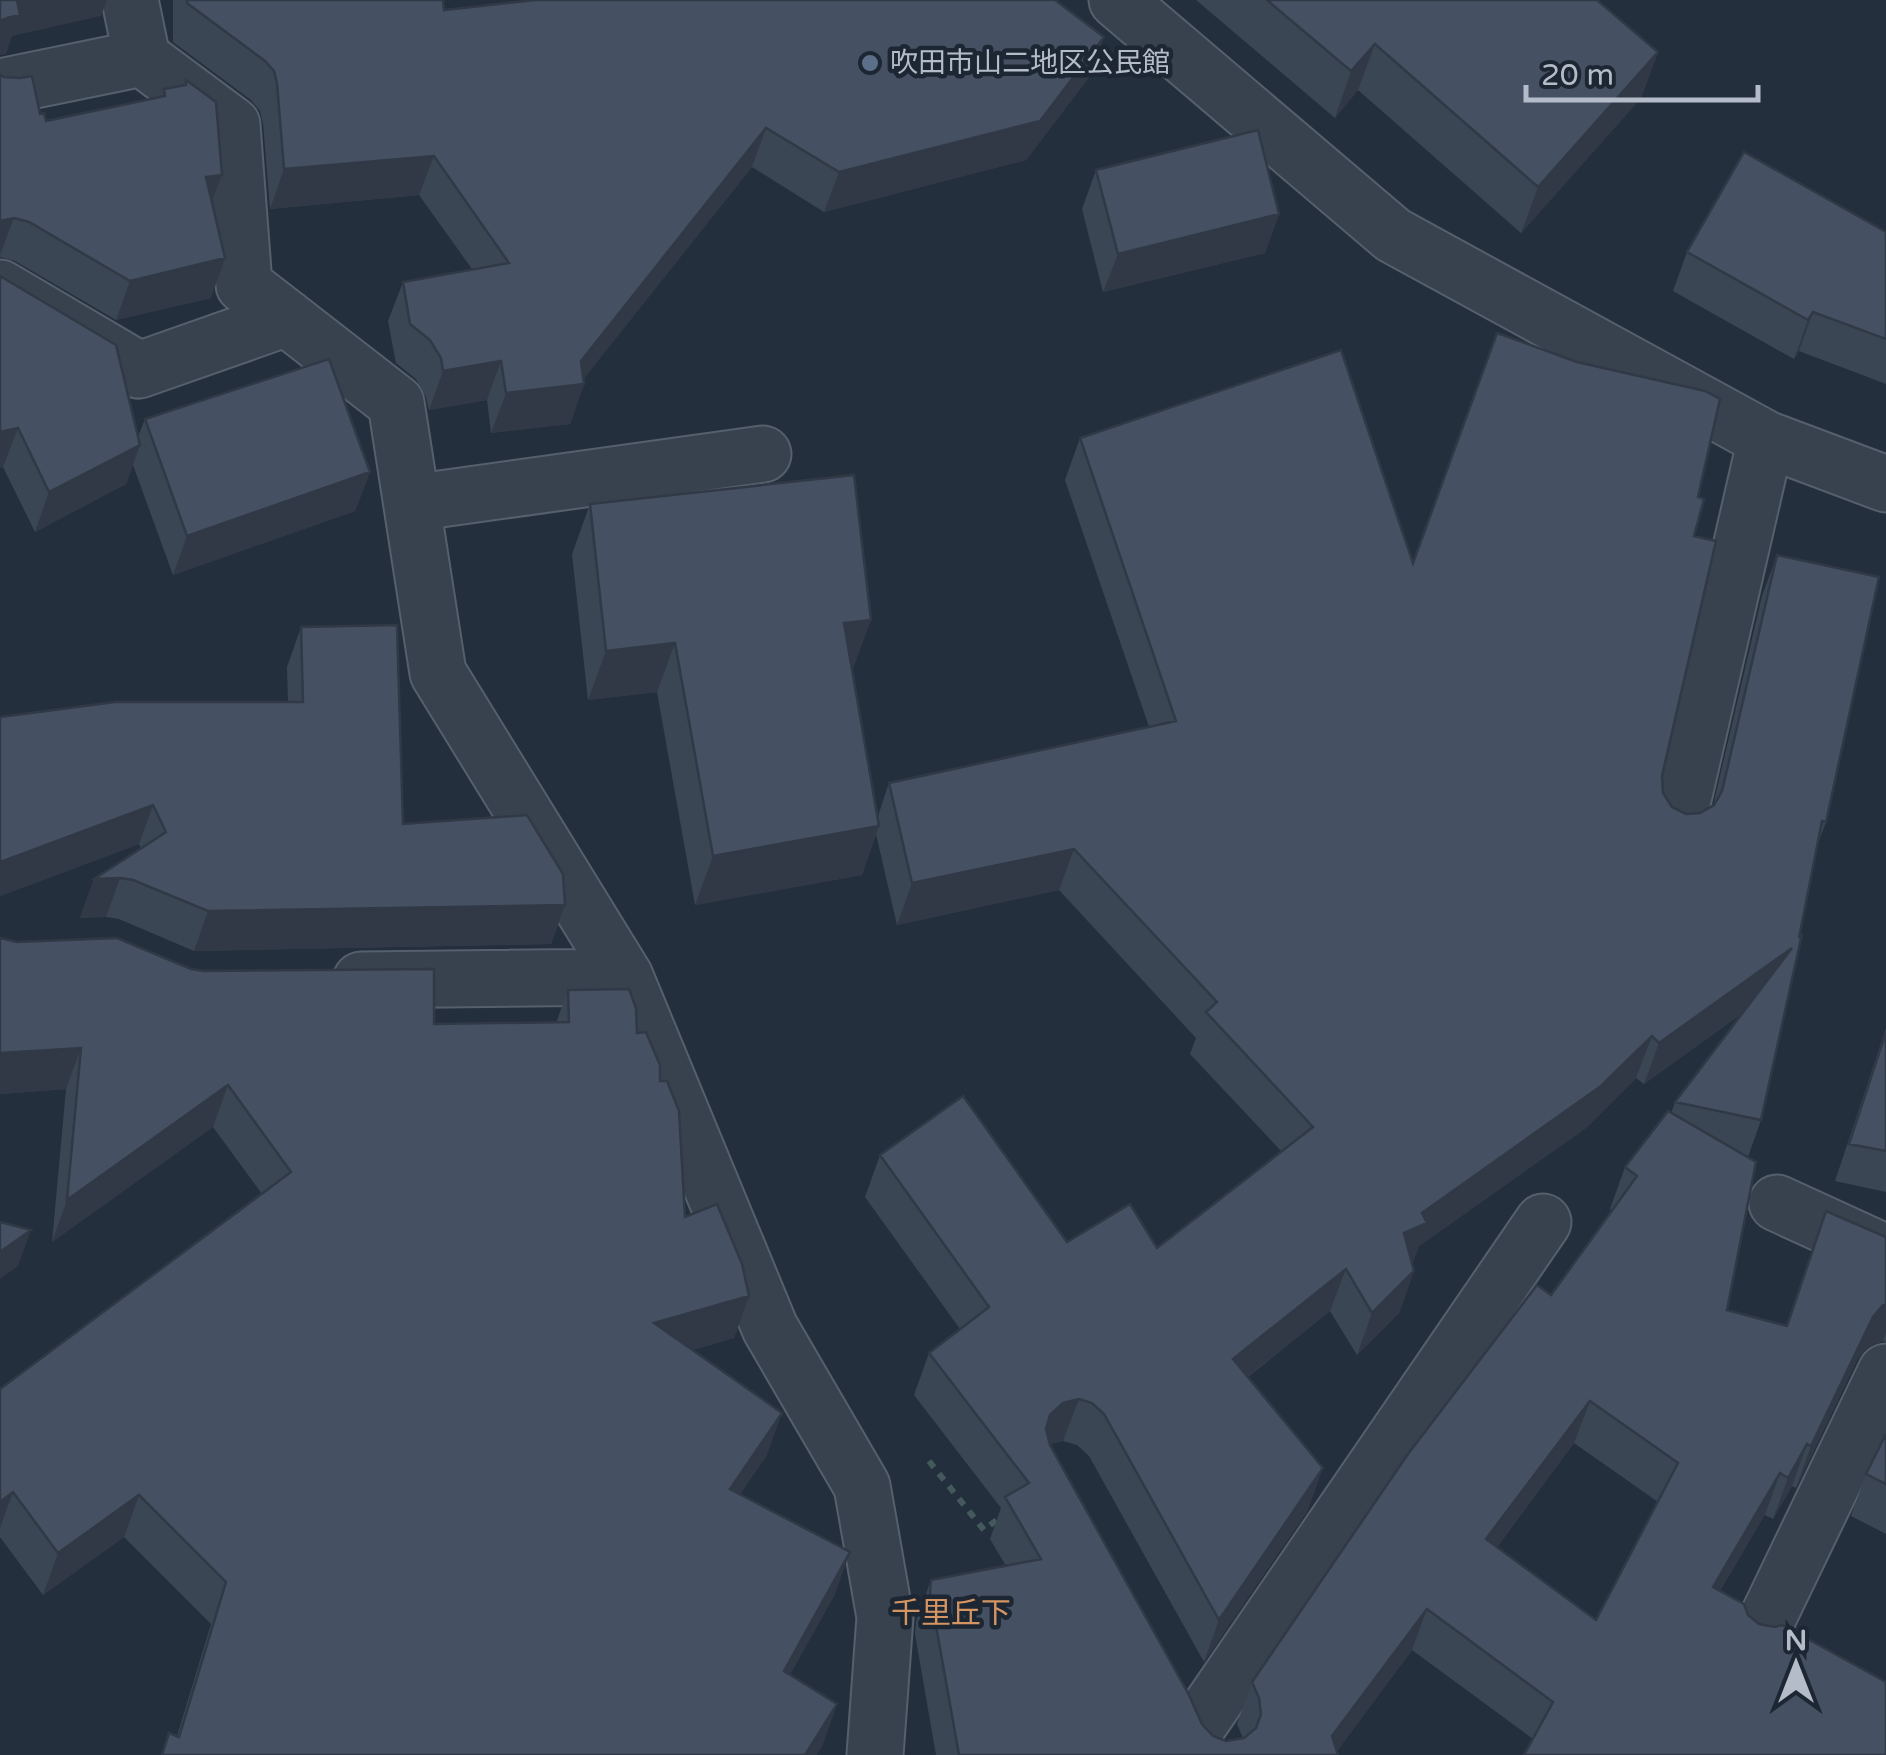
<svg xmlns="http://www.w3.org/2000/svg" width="1886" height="1755" viewBox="0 0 1886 1755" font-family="'Varela Round','Noto Sans JP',sans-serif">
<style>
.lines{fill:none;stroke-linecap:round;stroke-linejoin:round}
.minor-casing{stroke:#565f6c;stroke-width:59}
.path{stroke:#44595c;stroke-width:6;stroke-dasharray:8 8;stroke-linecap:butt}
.minor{stroke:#38414e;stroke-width:55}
.wall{fill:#3b4654;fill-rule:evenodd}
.shaded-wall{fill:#303945}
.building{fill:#455162;stroke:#303945;stroke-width:2.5;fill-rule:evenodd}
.service-dot{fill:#5c6f8a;stroke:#1d2633;stroke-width:4}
.labels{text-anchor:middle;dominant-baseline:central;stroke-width:9;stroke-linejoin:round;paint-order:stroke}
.poi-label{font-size:28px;fill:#b4bcc9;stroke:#1d2633;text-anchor:start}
.neighbourhood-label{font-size:30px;fill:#d59563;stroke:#1d2633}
</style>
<rect width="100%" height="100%" fill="#242f3e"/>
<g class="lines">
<g class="minor-casing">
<path id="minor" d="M130 0 142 58 232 125 244 285 396 403 438 673 625 977 770 1328 862 1486 885 1617 875 1755
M1117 0 1393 235 1766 439 1886 484
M0 87 142 58
M0 288 139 370 287 318
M412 503 763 454
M1677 825 1766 439
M361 980 625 977
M1777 1203 1886 1253
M1758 1638 1886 1372
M1201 1721 1543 1222"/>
</g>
<path class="path" d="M929 1461 984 1530 1003 1515"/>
<use href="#minor" class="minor"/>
</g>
<path class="wall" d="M173 0H443L444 10 1090 76 1026 160 824 212 752 167 583 379 584 384 570 424 491 433 487 400 429 410 426 397 416 379 396 363 388 321 403 282 472 269 419 195 270 209 263 123 260 111 251 100 173 42Z
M1196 0H1597L1658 52 1641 98 1521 233 1358 90 1335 118Z
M0 75 46 121 161 97 164 89 184 85 186 80 222 175 212 202 211 298 116 320 15 261 0 257Z
M1096 170 1279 214 1265 253 1103 292 1082 209Z
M1886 232V384L1799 351 1794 359 1673 291 1687 252Z
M0 276 138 437 145 419 370 472 355 511 173 575 133 465 126 484 35 532 3 467Z
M1080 438 1413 563 1698 497 1662 776 1663 793 1672 807 1686 814 1700 813 1713 806 1762 596 1777 555 1826 822 1816 849 1761 1120 1748 1157 1727 1310 1786 1326 1826 1211 1886 1237V1342L1883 1341 1868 1347 1858 1358 1796 1488 1792 1486 1773 1519 1765 1515 1533 1739 1412 1650 1337 1751 1338 1755H936L915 1634 916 1622 931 1580 1006 1566 990 1539 1001 1508 914 1395 929 1353 960 1329 865 1197 880 1155 1067 1242 1157 1248 1282 1152 1190 1054 1196 1038 1059 890 897 925 876 834 862 875 695 905 657 692 588 700 572 554 590 504 871 620 852 669 878 816 889 783 1149 727 1065 480ZM1740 1015 1675 1102 1671 1113 1625 1167 1610 1209 1612 1211 1551 1295 1252 1682 1237 1724 1243 1738 1226 1741 1213 1736 1202 1724 1049 1444 1063 1441 1077 1445 1089 1456 1204 1662 1308 1510 1248 1377 1330 1311 1357 1355 1399 1313 1414 1271 1412 1264 1419 1246 1586 1128 1636 1078 1644 1084ZM1574 1443 1658 1502 1596 1620 1497 1547Z
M301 627 403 824 565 905 551 944 194 951 119 919 106 917 80 918 94 879 141 849 139 844 0 896 288 702 287 667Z
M0 938 17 942 191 969 434 1024 556 1023 568 990 637 1033 660 1081 685 1217 749 1296 734 1338 692 1350 767 1455 740 1494 835 1594 790 1674 837 1704 822 1746 816 1755H161L169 1733 177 1736 211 1624 124 1537 43 1595 0 1537V1389L262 1194 213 1127 52 1242 66 1089 0 1094Z
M1886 1028V1192L1835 1181Z
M1886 1434V1534L1851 1516 1866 1474Z"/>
<path class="shaded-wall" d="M16 0H107L101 16 12 36 6 54 0 55V21Z
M1104 37 1090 76 1026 160 824 212 839 172Z
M1375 44 1358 90 1335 118 1351 71Z
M1658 52 1641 98 1521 233 1538 187Z
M766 128 752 167 579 385 584 384 570 424 491 433 506 393 581 361Z
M434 156 419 195 270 209 284 169Z
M222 175 207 214 206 177Z
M1279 214 1265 253 1103 292 1118 254Z
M14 218 0 255V221Z
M225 258 211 298 116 320 130 281Z
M1813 312 1799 351 1794 359 1808 320Z
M501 361 487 400 429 410 443 371Z
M18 428 3 467 0 468V432Z
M140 445 126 484 35 532 49 492Z
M370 472 355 511 173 575 187 536Z
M871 620 853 669 826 672 844 623Z
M675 643 657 692 588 700 606 651Z
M153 805 139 844 0 896V862Z
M879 826 862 875 695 905 713 856Z
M1074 849 1059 890 897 925 912 883Z
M120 878 106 917 80 918 94 879Z
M565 905 551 944 194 951 208 911Z
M1792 948 1776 989 1644 1084 1659 1043Z
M1652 1036 1636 1078 1586 1128 1419 1246 1412 1265 1404 1233 1422 1213Z
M81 1048 66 1089 0 1094V1053Z
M228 1085 213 1127 52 1242 67 1200Z
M31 1230 18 1266 0 1279V1252Z
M1346 1269 1330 1311 1218 1400 1233 1359Z
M1414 1271 1399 1313 1357 1355 1372 1313Z
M749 1296 734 1338 638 1365 654 1323Z
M1886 1304V1332L1883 1341 1868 1347 1858 1358 1796 1488 1811 1446 1873 1317 1883 1305Z
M1079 1399 1063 1441 1048 1444 1035 1457 1050 1415 1063 1403Z
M1590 1401 1574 1443 1471 1581 1486 1539Z
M782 1413 767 1455 715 1530 730 1489Z
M1807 1444 1792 1486 1773 1519 1788 1478Z
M1323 1468 1308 1510 1204 1662 1219 1620Z
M1780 1473 1765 1515 1698 1629 1713 1587Z
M13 1492 0 1528V1502Z
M139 1495 124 1537 43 1595 58 1553Z
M850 1552 835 1594 769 1713 784 1671Z
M1427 1609 1412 1650 1334 1755 1332 1736Z
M837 1704 822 1746 816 1755H805Z"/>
<path class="building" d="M0 0H17L20 15 7 18 0 21Z
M187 0H443L444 10 536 0H1055L1104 37 1040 121 839 172 766 128 581 361 584 384 506 393 501 361 443 371 441 358 430 340 410 324 403 282 509 263 434 156 284 169 277 83 274 71 265 61 187 3Z
M1267 0H1597L1658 52 1538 187 1375 44 1351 71Z
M0 75 4 77 20 78 32 76 40 114 44 113 46 121 165 96 164 89 186 85V80L216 102 222 175 206 177 225 258 130 281 29 222 14 218 0 221Z
M1258 130 1279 214 1118 254 1096 170Z
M1744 152 1886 232V339L1813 312 1808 320 1687 252Z
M0 276 116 345 140 445 49 492 18 428 0 432Z
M1497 333 1577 362 1705 391 1720 399 1698 497 1704 499 1694 536 1716 541 1662 776 1663 793 1672 807 1686 814 1700 813 1714 805 1722 791 1777 555 1879 577 1826 822 1822 821 1799 938 1802 934 1761 1120 1675 1102 1792 948 1659 1043 1652 1036 1601 1086 1422 1213 1427 1223 1404 1233 1414 1271 1372 1313 1346 1269 1233 1359 1323 1468 1219 1620 1104 1414 1092 1403 1079 1399 1063 1403 1050 1415 1046 1429 1050 1445 1188 1693 1202 1724 1213 1736 1226 1741 1244 1738 1256 1728 1261 1714 1259 1698 1252 1682 1408 1454 1537 1285 1551 1295 1637 1176 1625 1167 1668 1111 1756 1162 1727 1310 1787 1326 1826 1211 1886 1237V1304L1883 1305 1873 1317 1811 1446 1807 1444 1788 1478 1780 1473 1713 1587 1744 1604 1748 1615 1759 1624 1775 1627 1782 1625 1886 1682V1755H1524L1553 1702 1427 1609 1332 1736 1338 1755H959L930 1592 931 1580 1041 1559 1005 1497 1029 1483 929 1353 989 1307 880 1155 963 1096 1067 1242 1130 1204 1157 1248 1313 1127 1206 1012 1217 1002 1074 849 912 883 889 783 1176 721 1080 438 1341 350 1413 563ZM1590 1401 1678 1463 1596 1620 1486 1539Z
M329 359 370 472 187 536 145 419Z
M854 475 871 620 844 623 879 826 713 856 675 643 606 651 590 504Z
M397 625 403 824 527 815 563 874 565 905 208 911 133 880 120 878 94 879 166 832 153 805 0 862V717L115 702H303L301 627Z
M0 938 17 942 117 938 191 969 204 971 434 969V1024L569 1022 568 990 629 989 636 1008 637 1033 646 1032 660 1065V1081H667L679 1111 685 1217 717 1204 742 1264 749 1296 654 1323 782 1413 730 1489 850 1552 784 1671 837 1704 805 1755H162L169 1733 179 1737 226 1582 139 1495 58 1553 13 1492 0 1502V1389L291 1172 228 1085 67 1200 81 1048 0 1053Z
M1886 1032V1151L1849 1144Z
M0 1222 31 1230 0 1252Z
M1886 1434V1484L1866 1474Z"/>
<circle class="service-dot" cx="870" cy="63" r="10"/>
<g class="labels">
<g class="poi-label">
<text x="890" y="63">吹田市山二地区公民館</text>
</g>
<g class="neighbourhood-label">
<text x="951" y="1613">千里丘下</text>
</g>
</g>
<g transform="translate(1796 1665)" stroke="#1d2633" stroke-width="8" paint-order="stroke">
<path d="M0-8L18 38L0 25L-18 38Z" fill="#b4bcc9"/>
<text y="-15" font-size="28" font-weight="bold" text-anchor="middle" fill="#b4bcc9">N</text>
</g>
<path d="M1526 85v15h232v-15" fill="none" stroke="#b4bcc9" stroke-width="5"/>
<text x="1541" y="85" font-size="30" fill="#b4bcc9" stroke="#1d2633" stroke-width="8" paint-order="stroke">20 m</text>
</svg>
